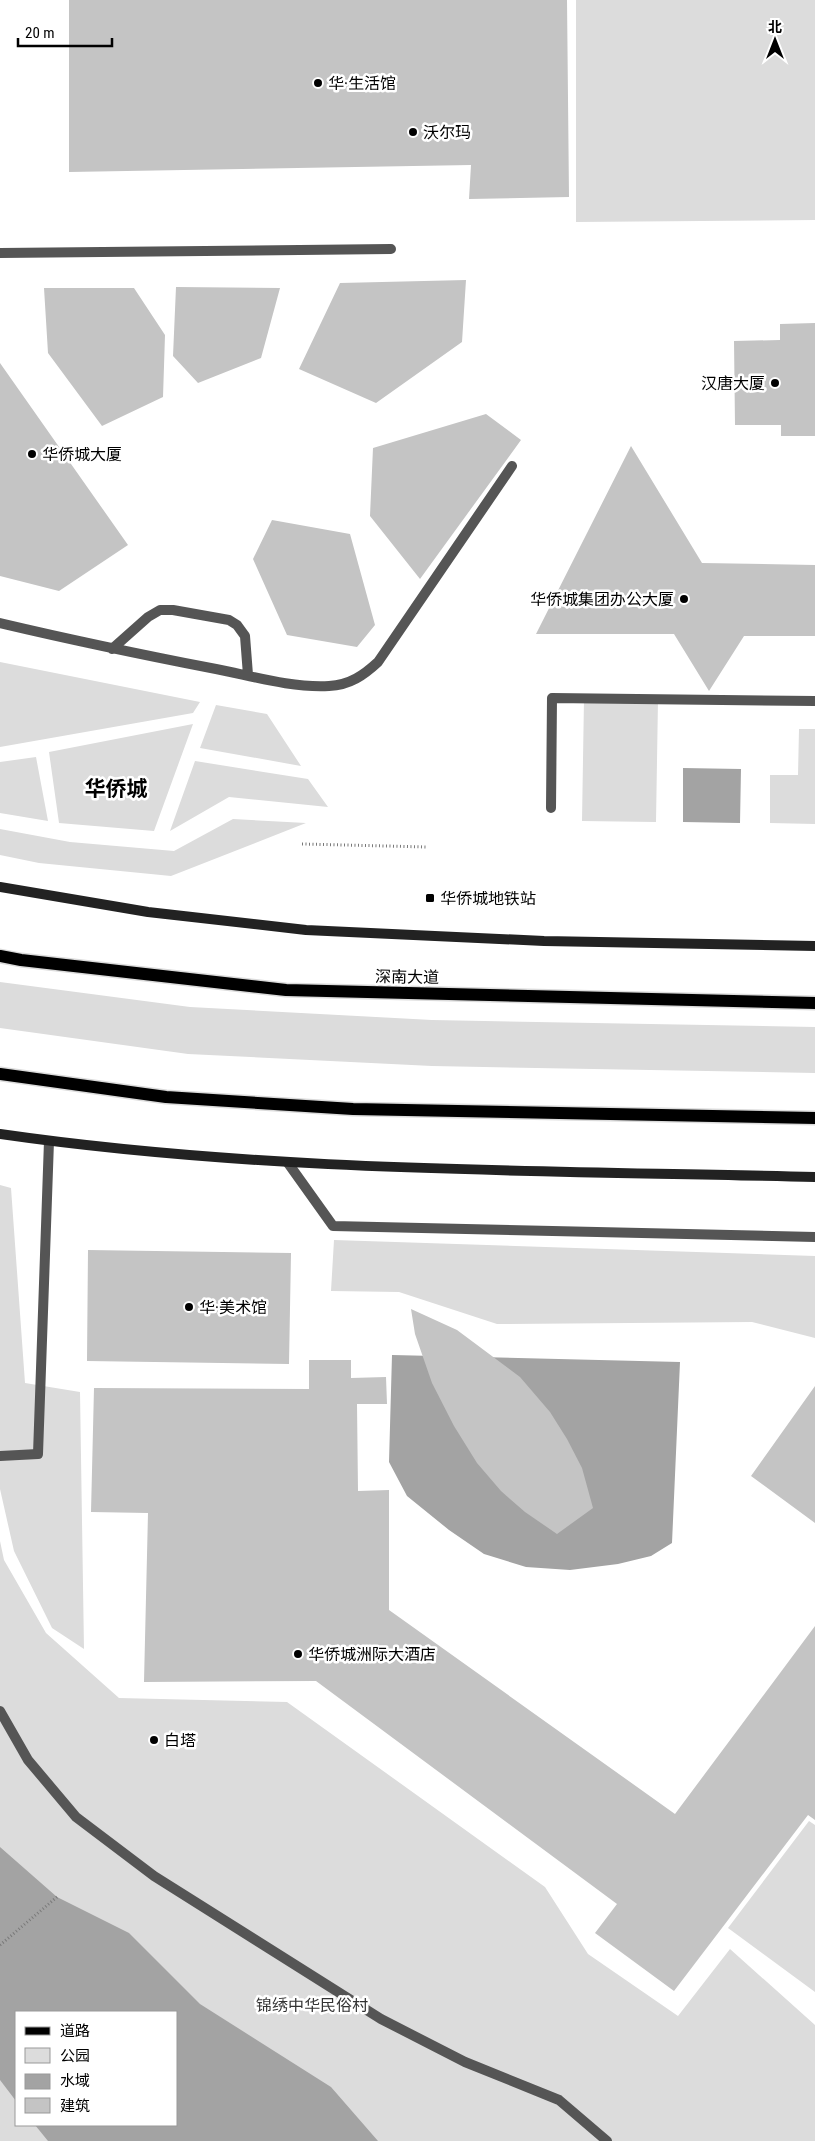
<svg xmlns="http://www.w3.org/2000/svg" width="815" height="2141" viewBox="0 0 815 2141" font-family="'Roboto Condensed','Noto Sans SC',sans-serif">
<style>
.green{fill:#dcdcdc;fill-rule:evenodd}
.water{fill:#a3a3a3}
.building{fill:#c4c4c4}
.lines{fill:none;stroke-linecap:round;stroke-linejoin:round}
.primary-casing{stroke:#dbdbdb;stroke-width:15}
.path{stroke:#777;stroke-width:3;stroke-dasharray:1 2.5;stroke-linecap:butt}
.service{stroke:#555;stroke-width:10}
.pedestrian{stroke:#555;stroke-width:10}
.minor{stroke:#555;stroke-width:10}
.secondary{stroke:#222;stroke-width:10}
.primary{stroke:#000;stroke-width:12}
.poi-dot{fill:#000;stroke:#fff;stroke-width:2}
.labels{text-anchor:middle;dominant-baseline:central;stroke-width:5;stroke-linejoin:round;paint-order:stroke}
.poi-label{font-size:16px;fill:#000;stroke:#fff;text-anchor:start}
.street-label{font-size:16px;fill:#000;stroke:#fff}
.park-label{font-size:16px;fill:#333;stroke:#fff}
.district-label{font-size:21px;font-weight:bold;fill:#000;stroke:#fff}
</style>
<rect width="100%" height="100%" fill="#fff"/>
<path class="green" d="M576 0H815V220L576 222Z
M0 662 200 702 193 713 0 747Z
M584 699 658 700 656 822 582 821Z
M216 705 267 714 301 766 200 748Z
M193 724 154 831 59 823 49 752Z
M799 729H815V824L770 823V775H798Z
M36 757 48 821 0 813V762Z
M195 761 308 779 328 807 229 797 170 831Z
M233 819 306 823 171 876 39 863 0 855V829L70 842 174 851Z
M0 982 190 1007 432 1020 815 1027V1073L432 1066 188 1054 0 1028Z
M0 1185 11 1188 25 1383 80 1392 84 1649 52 1628 14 1551 0 1489Z
M334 1240 815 1256V1338L752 1322 497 1324 399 1292 331 1291Z
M0 1541 4 1560 46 1633 119 1698 287 1702 545 1887 588 1954 678 2016 730 1949 815 2025V2141H0ZM16 2012H176V2125H16Z
M809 1821 815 1825V1992L728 1928Z"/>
<path class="water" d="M683 768 741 769 740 823 683 822Z
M392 1355 680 1362 672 1543 651 1556 618 1564 570 1570 526 1567 484 1554 449 1530 407 1496 389 1462Z
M0 1847 57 1897 129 1933 200 2004 331 2087 378 2141H48L35 2125H176V2012H16V2101L0 2080Z"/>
<path class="building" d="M69 0H567L569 197 469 199 471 165 69 172Z
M466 280 462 342 376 403 299 369 340 283Z
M176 287 280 288 261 358 198 383 173 356Z
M44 288H134L165 335 163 397 102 426 48 353Z
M815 323V436H781V425H735L734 341 780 340V324Z
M0 363 128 545 59 591 0 576Z
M486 414 521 440 420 579 370 516 373 448Z
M631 446 702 563 815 565V636H744L709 691 674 634H536Z
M272 520 350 534 375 625 357 647 287 635 253 559Z
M88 1250 291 1253 289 1364 87 1361Z
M411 1309 457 1330 520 1377 550 1412 567 1439 582 1468 593 1508 557 1534 525 1512 501 1491 477 1463 454 1426 432 1383 415 1334Z
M309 1360H351V1378L386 1377 387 1404H357L358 1491 389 1490V1610L675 1814 815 1626V1820L808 1815 674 1991 595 1933 617 1904 316 1681 144 1682 148 1513 91 1512 94 1388 309 1389Z
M815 1386V1523L751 1476Z"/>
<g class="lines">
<g class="primary-casing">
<path id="primary" d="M0 956 21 960 286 990 815 1003
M0 1074 166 1097 353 1109 815 1118"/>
</g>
<path class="path" d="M302 844 427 847
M0 1945 57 1897"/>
<path class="service" d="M0 623C72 640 144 655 216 669 252 676 291 688 329 686 350 685 364 675 378 662L512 466
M112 649 148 617 160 610H173L229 620 237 625 245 636 248 675
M551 808 552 698 815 701
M288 1163 333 1226 815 1237
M0 1456 38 1454 49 1141"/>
<path class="pedestrian" d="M0 1711 28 1760 76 1817 154 1876 381 2019 465 2062 559 2100 607 2141"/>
<path class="minor" d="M0 253 391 249"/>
<path class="secondary" d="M0 887 148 912 306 930 544 941 815 946
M0 1134C270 1173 543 1170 815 1177"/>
<use href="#primary" class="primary"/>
</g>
<g class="poi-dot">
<circle cx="318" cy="83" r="5"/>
<circle cx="413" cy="132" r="5"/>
<circle cx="775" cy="383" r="5"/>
<circle cx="32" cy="454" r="5"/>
<circle cx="684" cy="599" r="5"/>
<rect x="425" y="893" width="10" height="10" rx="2.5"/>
<circle cx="189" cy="1307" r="5"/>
<circle cx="298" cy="1654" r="5"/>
<circle cx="154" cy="1740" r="5"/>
</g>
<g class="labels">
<g class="poi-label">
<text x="328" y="83">华·生活馆</text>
<text x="423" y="132">沃尔玛</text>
<text x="765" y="383" text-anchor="end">汉唐大厦</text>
<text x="42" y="454">华侨城大厦</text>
<text x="674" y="599" text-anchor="end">华侨城集团办公大厦</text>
<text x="440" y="898">华侨城地铁站</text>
<text x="199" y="1307">华·美术馆</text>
<text x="308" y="1654">华侨城洲际大酒店</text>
<text x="164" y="1740">白塔</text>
</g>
<g class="street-label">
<text transform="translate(407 977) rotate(1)">深南大道</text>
</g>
<g class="park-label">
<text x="312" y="2005">锦绣中华民俗村</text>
</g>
<g class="district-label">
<text x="116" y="789">华侨城</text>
</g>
</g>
<rect x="15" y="2011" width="162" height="115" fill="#ffffff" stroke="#999999"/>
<rect x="25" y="2027" width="25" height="8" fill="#000000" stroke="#999999"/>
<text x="60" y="2036" font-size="15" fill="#000000">道路</text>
<rect x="25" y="2048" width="25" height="15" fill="#dcdcdc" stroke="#999999"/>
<text x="60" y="2061" font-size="15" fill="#000000">公园</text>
<rect x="25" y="2074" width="25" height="15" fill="#a3a3a3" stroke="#999999"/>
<text x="60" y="2086" font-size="15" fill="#000000">水域</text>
<rect x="25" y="2098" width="25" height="15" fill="#c4c4c4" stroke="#999999"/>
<text x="60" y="2111" font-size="15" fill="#000000">建筑</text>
<g transform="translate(775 40)" stroke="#ffffff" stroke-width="4" paint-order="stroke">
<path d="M0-4L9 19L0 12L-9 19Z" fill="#000000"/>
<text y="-8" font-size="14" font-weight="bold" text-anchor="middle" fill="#000000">北</text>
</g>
<path d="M18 38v8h94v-8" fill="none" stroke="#000000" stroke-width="2.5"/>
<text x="25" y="38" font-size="15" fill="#000000" stroke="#ffffff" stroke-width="4" paint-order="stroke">20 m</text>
</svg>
